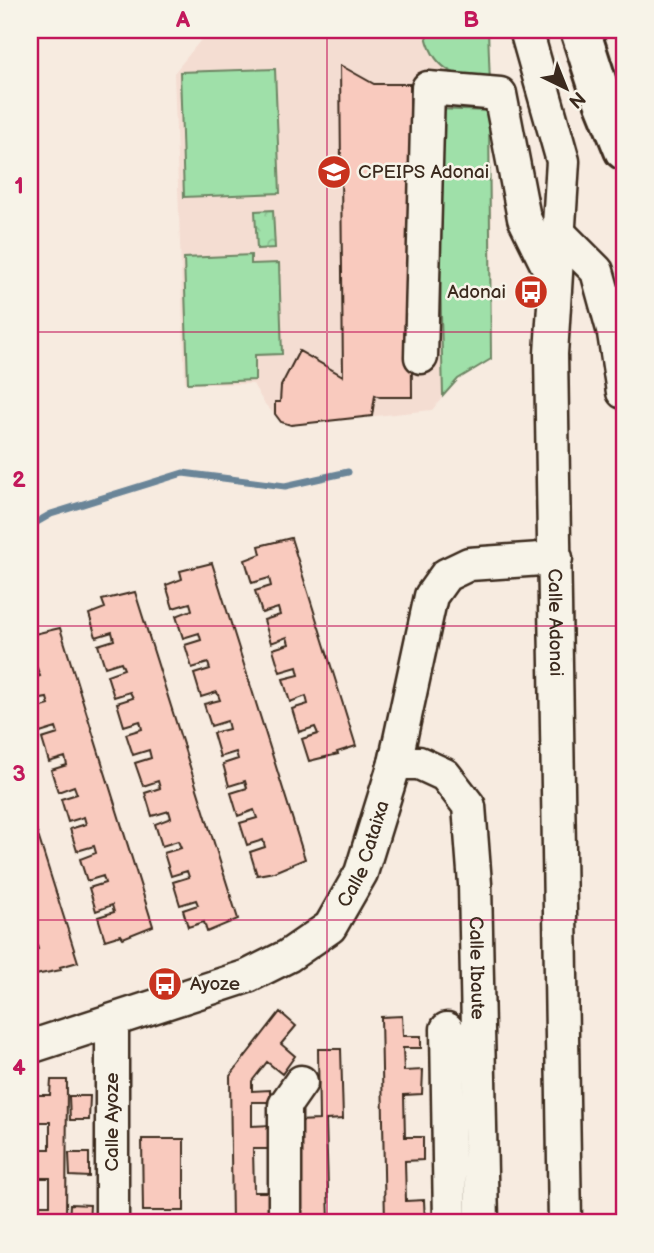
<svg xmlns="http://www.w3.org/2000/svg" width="654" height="1253" viewBox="0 0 654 1253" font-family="'Balsamiq Sans',sans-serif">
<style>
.built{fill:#f4ddd2}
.green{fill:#9fe0a9;stroke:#6d8564;stroke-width:2}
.forest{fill:url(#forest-crowns);stroke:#6d8564;stroke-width:2}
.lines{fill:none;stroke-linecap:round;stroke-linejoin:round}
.stream{stroke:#6b8598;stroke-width:7}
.building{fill:#f9cabe;stroke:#3b2a1e;stroke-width:2}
.minor-casing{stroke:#3b2a1e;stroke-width:37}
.highway-casing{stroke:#3b2a1e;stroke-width:44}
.minor{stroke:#f7f3e8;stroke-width:32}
.highway{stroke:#f7f3e8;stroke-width:38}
.grid{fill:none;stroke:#c2185b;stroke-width:2;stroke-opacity:0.55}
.labels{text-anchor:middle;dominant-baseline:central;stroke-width:5;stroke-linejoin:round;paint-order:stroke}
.poi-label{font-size:19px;fill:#3b2a1e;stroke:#f7f3e8;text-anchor:start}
.street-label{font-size:19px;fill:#3b2a1e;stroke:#f7f3e8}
.neatline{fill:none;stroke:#c2185b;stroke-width:2.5}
.grid-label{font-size:23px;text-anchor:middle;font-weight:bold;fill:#c2185b}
</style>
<defs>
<pattern id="forest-crowns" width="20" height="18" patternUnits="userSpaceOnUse" patternTransform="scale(1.75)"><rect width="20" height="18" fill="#9fe0a9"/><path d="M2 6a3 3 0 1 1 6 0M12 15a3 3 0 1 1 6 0" fill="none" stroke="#8ac091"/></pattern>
</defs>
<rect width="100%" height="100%" fill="#f7ebe0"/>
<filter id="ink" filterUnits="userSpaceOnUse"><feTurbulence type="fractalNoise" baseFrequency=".0143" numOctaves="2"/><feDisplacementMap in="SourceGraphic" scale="14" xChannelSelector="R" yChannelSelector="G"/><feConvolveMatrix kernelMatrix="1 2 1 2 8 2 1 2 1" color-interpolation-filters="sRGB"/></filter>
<g filter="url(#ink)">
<path class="built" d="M209 30H488L492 232 491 359 458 379 432 410 291 425 281 422 264 403 253 384H185L174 73Z"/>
<path class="green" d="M425 30H488L490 83C455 77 431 69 425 30Z
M275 69 280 193 184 197 180 72Z
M436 109 489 111 491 359 458 379 443 396Z
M251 255V264L279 263 282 354 255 355V380L188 383 184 258Z"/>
<path class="forest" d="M273 210 275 248 257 249 255 211Z"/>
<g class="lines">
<path class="stream" d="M30 526 51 514 183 473 285 486 348 472"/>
</g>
<path class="building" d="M340 65 374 84H410L412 397H380L375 395 372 416 291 425 281 422 275 414V402H280L281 386 299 351 343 376Z
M291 538 356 746 337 752 338 754 309 761 302 739 318 734 315 727 299 732 292 709 308 704 306 696 290 702 283 679 299 675 297 667 280 672 273 649 289 644 287 637 271 643 264 620 280 615 278 608 262 613 255 591 271 586 269 578 252 583 245 560 261 554 259 546Z
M212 563 305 859 274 872 257 875 250 852 265 847 263 840 247 845 240 823 257 818 254 810 238 816 231 793 247 788 245 781 229 786 223 764 238 759 236 752 220 757 213 733 229 729 227 721 211 726 204 704 220 700 217 692 201 697 194 674 210 669 208 663 192 668 185 645 201 640 199 633 183 638 176 616 192 610 190 603 173 608 166 585 182 579 180 571Z
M135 592 238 919 207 932 204 922 188 927 183 910 198 905 196 900 180 905 173 882 189 877 187 871 171 876 164 853 181 848 178 841 162 846 155 824 171 818 169 811 152 816 145 793 160 788 158 781 143 786 135 763 151 758 149 750 133 755 126 734 142 729 140 721 124 726 117 703 133 698 130 692 114 697 107 675 124 669 121 662 105 667 98 645 114 640 112 632 96 637 89 614 105 608 102 600Z
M60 628 153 926 123 938 121 935 105 940 98 917 114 912 112 905 96 911 89 888 105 883 103 876 87 881 80 859 96 853 94 846 77 851 70 829 86 824 84 817 68 822 61 799 77 794 74 786 58 792 51 770 67 765 65 757 49 762 42 739 58 734 56 728 40 733 32 710 49 705 47 698 30 701V679L40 676 37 668 30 671V635Z
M30 810 78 962 60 967 61 970 30 976V951L38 949 36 942 30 944Z
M280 1012 296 1026 281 1044 295 1056 282 1074 267 1062 252 1081V1091L270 1090V1102H252V1126L271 1125 272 1149H253L254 1192H272L273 1215H254L255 1223H232L230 1076Z
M402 1016 403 1036H421V1048H403L404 1071 423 1070 422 1094 404 1095 405 1137H423V1160L405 1161 406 1201 424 1200 425 1223H385L381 1017Z
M318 1049H341L343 1119 326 1120 329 1223H300L298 1121 319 1120Z
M51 1080H67L66 1223H30V1205H50V1178H30V1149H50V1122H30V1095H50Z
M69 1096H90L89 1120H70Z
M142 1139H184V1211H143Z
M69 1153H89V1177L70 1176Z
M70 1204 90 1205 89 1223H69Z"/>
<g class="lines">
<g class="minor-casing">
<g id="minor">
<path id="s1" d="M526 30 563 161 551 354 565 1223"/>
<path d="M558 232 597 271 614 333 623 392"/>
<path d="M421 357 428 88 500 94 524 218 553 277"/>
<path id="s2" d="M395 763H419L445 775 469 806 475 884 482 1223"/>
<path d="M447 1029 450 1223"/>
<path id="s3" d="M30 1047 248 976 288 956 330 927 361 873 395 763 431 596 446 575 469 564 556 558"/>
<path d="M112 1223V1021"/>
<path d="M285 1223V1105L301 1082"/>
</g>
</g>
<g class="highway-casing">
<path id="highway" d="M580 30 598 86 624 150"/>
</g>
<use href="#minor" class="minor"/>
<use href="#highway" class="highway"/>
</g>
</g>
<path class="grid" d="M327 30V1223M30 332H624M30 626H624M30 920H624"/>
<defs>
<g id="school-disc" transform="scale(1.75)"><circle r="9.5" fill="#c8321e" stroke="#f7f3e8"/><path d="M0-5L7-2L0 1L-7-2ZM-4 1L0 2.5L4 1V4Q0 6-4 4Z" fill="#fff"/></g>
<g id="bus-disc" transform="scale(1.75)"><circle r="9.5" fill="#c8321e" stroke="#f7f3e8"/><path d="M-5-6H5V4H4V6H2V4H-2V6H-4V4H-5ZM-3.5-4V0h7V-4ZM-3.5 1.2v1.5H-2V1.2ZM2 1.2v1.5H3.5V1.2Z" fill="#fff"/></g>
</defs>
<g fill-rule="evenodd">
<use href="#school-disc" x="334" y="172"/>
<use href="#bus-disc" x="531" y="292"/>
<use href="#bus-disc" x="165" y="984"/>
</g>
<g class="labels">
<g class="poi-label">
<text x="358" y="172">CPEIPS Adonai</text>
<text x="506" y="292" text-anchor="end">Adonai</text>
<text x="190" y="984">Ayoze</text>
</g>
<g class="street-label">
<text stroke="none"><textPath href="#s1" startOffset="598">Calle Adonai</textPath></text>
<text stroke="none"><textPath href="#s3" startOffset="406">Calle Cataixa</textPath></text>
<text stroke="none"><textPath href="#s2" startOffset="254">Calle Ibaute</textPath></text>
<text transform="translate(112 1122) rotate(-90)">Calle Ayoze</text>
</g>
</g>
<rect width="654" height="1253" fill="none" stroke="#f7f3e8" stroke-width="77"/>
<g transform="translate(566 88) rotate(137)" stroke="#f7f3e8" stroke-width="5" paint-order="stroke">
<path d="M0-5L12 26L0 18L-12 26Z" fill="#3b2a1e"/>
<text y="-10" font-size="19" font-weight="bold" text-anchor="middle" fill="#3b2a1e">N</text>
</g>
<rect x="38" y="38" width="578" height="1176" class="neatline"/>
<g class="grid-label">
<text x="183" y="27">A</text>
<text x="471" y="27">B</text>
<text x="19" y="193">1</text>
<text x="19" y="487">2</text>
<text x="19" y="781">3</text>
<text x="19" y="1075">4</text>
</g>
</svg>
